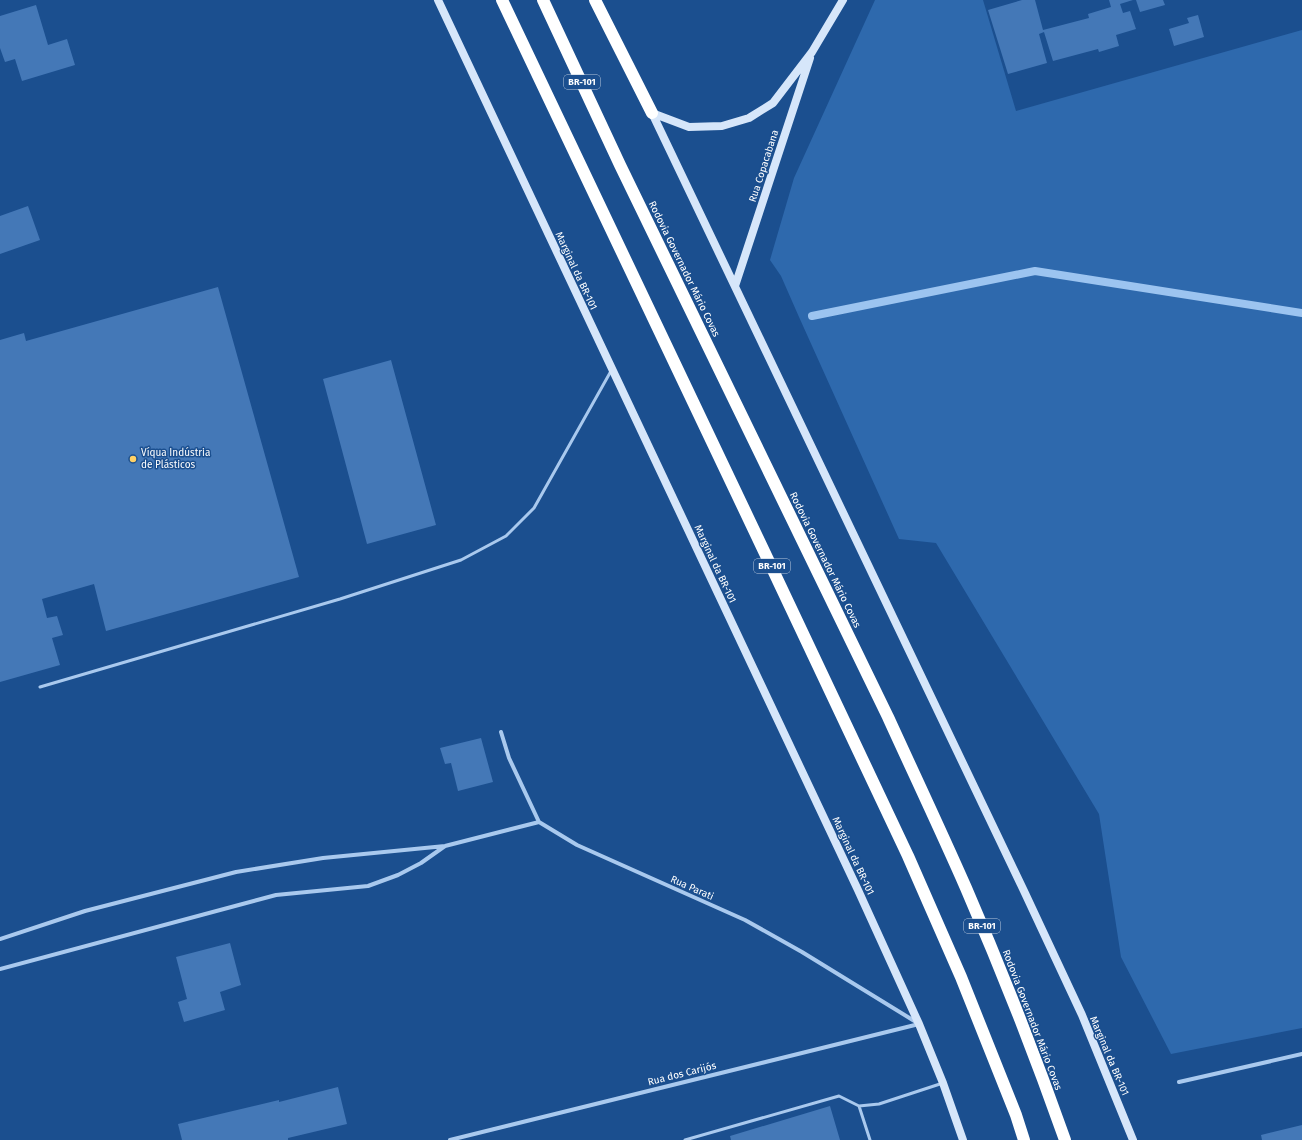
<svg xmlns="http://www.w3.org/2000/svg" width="1302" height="1140" viewBox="0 0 1302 1140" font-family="'Fira Sans',sans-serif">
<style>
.green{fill:#2e69ad}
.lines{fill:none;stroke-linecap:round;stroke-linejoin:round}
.stream{stroke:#9cc4f0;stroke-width:8}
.building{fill:#4478b7}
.service{stroke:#a9c9ee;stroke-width:3}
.minor{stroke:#a9c9ee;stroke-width:4}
.secondary{stroke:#d6e6fa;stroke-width:8}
.motorway{stroke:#fff;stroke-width:12}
.poi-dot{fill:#ffd166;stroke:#1b4f8f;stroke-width:1.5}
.labels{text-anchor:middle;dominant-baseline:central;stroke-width:3;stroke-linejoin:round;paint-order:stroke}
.shield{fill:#1b4f8f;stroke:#bbcadd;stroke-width:1}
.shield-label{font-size:9px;font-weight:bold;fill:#fff}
.street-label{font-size:10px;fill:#fff;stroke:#1b4f8f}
.poi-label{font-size:10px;fill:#fff;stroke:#1b4f8f;text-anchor:start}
</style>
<rect width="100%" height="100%" fill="#1b4f8f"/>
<path class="green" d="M875 0H983L1016 111 1302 30V1028L1171 1054 1121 957 1099 814 936 543 899 539 799 317 781 276 770 260 794 178Z"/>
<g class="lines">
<path class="stream" d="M812 316 1035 271 1302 313"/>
</g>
<path class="building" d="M1022 0H1035L1043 30 1089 18 1088 14 1111 7 1109 0H1133L1120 4 1123 13 1130 11 1136 29 1116 35 1119 46 1099 52 1098 49 1053 61 1044 32 1039 34 1047 63 1008 74 988 10Z
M1136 0H1163L1165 5 1140 12Z
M36 5 48 45 67 39 75 65 22 81 15 59 5 62 0 48V16Z
M1198 15 1204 37 1174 46 1169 29 1189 23 1187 18Z
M28 206 40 240 0 254V216Z
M218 287 299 577 106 631 94 584 42 599 47 618 57 616 63 635 52 638 60 665 0 682V340L24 333 26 341Z
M391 360 436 525 367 544 323 379Z
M481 738 493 782 458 791 451 763 445 764 440 748Z
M230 943 241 985 220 992 225 1010 184 1022 178 1002 187 999 176 957Z
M338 1087 347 1124 288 1138V1140H182L178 1124 279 1100V1102Z
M830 1106 840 1140H731L730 1136Z
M1302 1125V1140H1262L1261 1135Z"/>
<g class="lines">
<path class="service" d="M40 687 340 599 461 560 506 536 534 508 611 371
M685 1140 839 1096 859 1106
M870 1140 859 1106 879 1104 943 1083"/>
<path class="minor" d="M501 732 509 758 539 822 577 845 745 920 802 952 916 1022
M0 939 85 911 236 872 323 858 445 846 539 822
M0 969 276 895 368 886 398 875 421 863 445 846
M1179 1082 1302 1054
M450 1140 919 1024"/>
<path class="secondary" d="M438 0 858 890 919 1024 943 1083 963 1140
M652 113 1024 891 1082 1015 1133 1140
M652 113 689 127 722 126 749 118 773 103 812 52 843 0
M735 286 810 58"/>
<path class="motorway" d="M502 0 772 568 908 856 961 977 1016 1115 1024 1140
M543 0 620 165 888 717C914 774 941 831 966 888 1002 971 1035 1055 1065 1140
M595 0 652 113"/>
</g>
<circle class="poi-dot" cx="133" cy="459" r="4"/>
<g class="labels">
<g class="shield">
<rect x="564" y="75" width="36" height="14" rx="3"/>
<rect x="754" y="559" width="36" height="14" rx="3"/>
<rect x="964" y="919" width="36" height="14" rx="3"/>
</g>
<g class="shield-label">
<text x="582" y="82">BR-101</text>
<text x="772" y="566">BR-101</text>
<text x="982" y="926">BR-101</text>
</g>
<g class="street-label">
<text transform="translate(764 166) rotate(-72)">Rua Copacabana</text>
<text transform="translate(684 269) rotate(64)">Rodovia Governador Mário Covas</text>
<text transform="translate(576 271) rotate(65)">Marginal da BR-101</text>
<text transform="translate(825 560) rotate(64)">Rodovia Governador Mário Covas</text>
<text transform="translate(715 564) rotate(65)">Marginal da BR-101</text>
<text transform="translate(853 856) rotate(65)">Marginal da BR-101</text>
<text transform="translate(692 888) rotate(24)">Rua Parati</text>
<text transform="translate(1032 1020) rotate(69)">Rodovia Governador Mário Covas</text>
<text transform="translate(1109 1056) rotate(67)">Marginal da BR-101</text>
<text transform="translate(682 1074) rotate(-14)">Rua dos Carijós</text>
</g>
<g class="poi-label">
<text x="141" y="453">Víqua Indústria<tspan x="141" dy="12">de Plásticos</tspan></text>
</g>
</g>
</svg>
